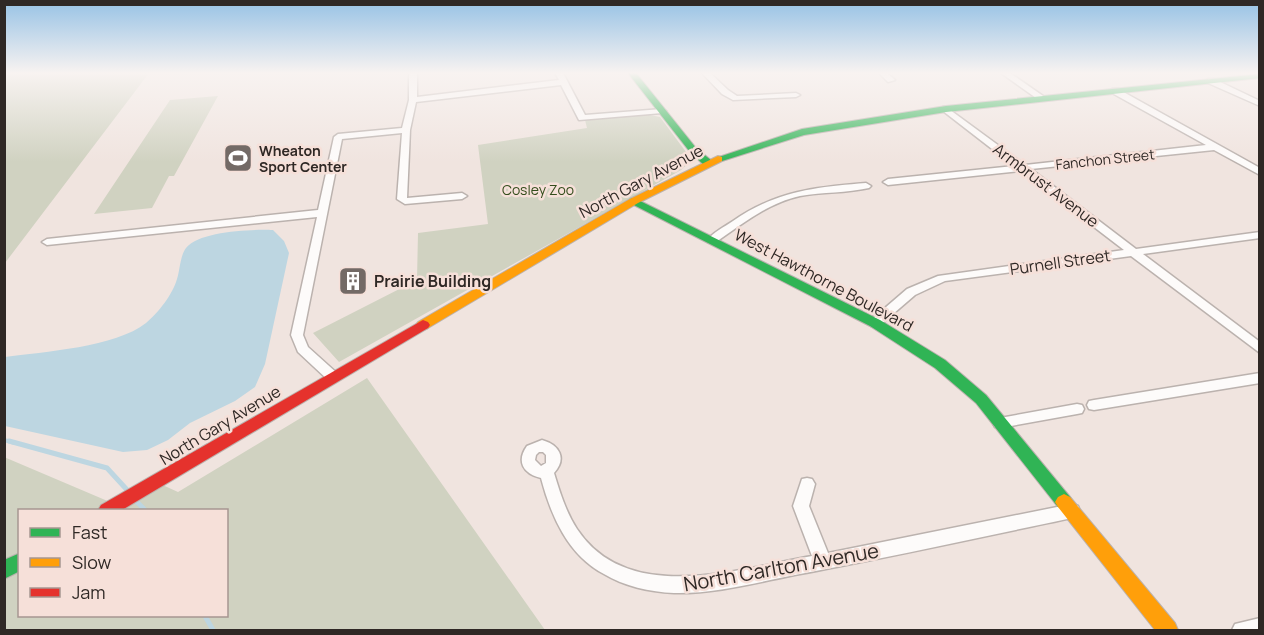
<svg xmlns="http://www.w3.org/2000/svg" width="1264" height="635" viewBox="0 0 1264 635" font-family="Manrope,sans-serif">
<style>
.green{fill:#d0d2c1;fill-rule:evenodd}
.water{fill:#bdd6e1}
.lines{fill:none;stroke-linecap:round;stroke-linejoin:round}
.stream-far1{stroke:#bdd6e1;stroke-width:4}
.stream{stroke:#bdd6e1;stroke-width:5}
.street-casing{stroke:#bbb2ae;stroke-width:3}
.fast-casing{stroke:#bbb2ae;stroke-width:2}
.slow-casing{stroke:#bbb2ae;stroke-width:2}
.jam-casing{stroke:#bbb2ae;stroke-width:2}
.street{fill:#fdfbfa;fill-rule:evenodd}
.fast{fill:#30b455;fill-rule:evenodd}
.slow{fill:#ff9f0a;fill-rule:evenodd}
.jam{fill:#e5322d;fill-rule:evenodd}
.labels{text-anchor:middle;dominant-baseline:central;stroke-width:5;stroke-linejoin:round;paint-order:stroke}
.far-poi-label{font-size:14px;font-weight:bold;fill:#2f2825;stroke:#f6e0d9;text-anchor:start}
.far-street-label{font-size:14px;fill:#2f2825;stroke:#f6e0d9}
.far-park-label{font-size:14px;fill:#344d1c;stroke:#f6e0d9}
.street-label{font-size:16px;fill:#2f2825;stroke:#f6e0d9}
.poi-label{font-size:16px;font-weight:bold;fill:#2f2825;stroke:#f6e0d9;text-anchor:start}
.near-street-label{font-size:20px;fill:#2f2825;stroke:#f6e0d9}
</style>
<rect width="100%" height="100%" fill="#f0e4df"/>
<path class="green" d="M5 73H149L5 263 4 73Z
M218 96 174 176H169L152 208 94 214 170 100Z
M645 114 660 117 689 156V163L681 170 339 362 313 333 417 280 418 233 488 224 478 145 587 128 585 120Z
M367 378 545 630H5L4 457 117 505 156 482 178 492ZM20 510H226V616H20Z"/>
<path class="water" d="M273 230 284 241 289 253 265 364 255 387 235 401 190 423 168 440 147 450 123 452 5 426V357C43 352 116 347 146 323 158 313 173 294 177 279 180 270 180 256 186 248 199 231 252 229 273 230Z"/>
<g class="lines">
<path class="stream-far1" d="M4 440 15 443"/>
<path class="stream" d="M9 441 107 468 129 492
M135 500 145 510
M205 616 213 630"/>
<g class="street-casing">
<path id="street" d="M409 73H417V97L559 80 555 73H563L585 115 662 109 666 111 662 113 579 120 561 85 416 102 410 130 407 198 462 193 467 196 462 199 405 204 397 199 402 133 342 139 303 335 308 347 338 374 340 377 338 380H328L298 352 291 335 317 217 47 245 42 242 47 239 318 210 334 137 338 134 402 128 409 100Z
M702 73H710L728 90 737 96 796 93 800 95 796 97 733 100 722 94Z
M879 73H887L895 80 888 82Z
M1001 73H1010L1046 98 1039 100Z
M1208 79H1214L1260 101V106L1208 83Z
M1112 89H1118L1260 168V175L1214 150 1031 169 1136 249 1260 232V238L1143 254 1260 342V353L1131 256 945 281 915 295 879 326H871L869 323 871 320 907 289 938 276 1124 250 1021 171 888 185 883 182 888 179 1014 166 943 111V107H946L1025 165 1206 145 1112 93Z
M866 183 871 186 869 188C847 193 823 192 800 196 768 203 742 224 716 242H708L707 240C714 232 724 227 733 221 776 191 816 187 866 183Z
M1260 373V383L1094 410 1089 409 1087 405 1089 401 1094 400Z
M1077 404 1082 405 1084 409 1082 413 1077 414 1000 428 995 427 993 423 995 419 1000 418Z
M542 440C560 445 567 459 554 473 560 493 566 512 577 529 628 606 738 569 812 556L793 506 802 479 807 478 812 479 815 484 809 506 828 553 1072 504 1078 506 1080 511 1078 516 1072 518C981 537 891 557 800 574 758 582 716 594 674 593 650 592 624 586 604 574 568 555 551 516 541 478 523 474 516 461 527 446ZM539 452H543L546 455V463L541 466 535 460 536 455Z
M1260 618V630H1232L1235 624Z"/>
</g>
<g class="fast-casing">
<path id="fast" d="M628 73H636L696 148 712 161V165H704L690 152Z
M1260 74V78L946 112 804 135 722 161H714L713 159 802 129 946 106Z
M634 198 880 320 945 360 986 395 1070 497 1073 502 1070 507 1064 510 1058 507 976 403 935 368 870 326 630 203V199Z
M20 553V571L4 579V560Z"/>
</g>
<g class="slow-casing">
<path id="slow" d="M718 156 722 157V161L638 203 428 328 423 330 416 325 418 322 630 199Z
M1064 494 1070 497 1175 623 1178 630H1155L1058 507 1055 502 1058 497Z"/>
</g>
<g class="jam-casing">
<path id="jam" d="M423 320 428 322 430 325 428 328 122 510H98L101 505Z"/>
</g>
<use href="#street" class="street"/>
<use href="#fast" class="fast"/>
<use href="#slow" class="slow"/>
<use href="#jam" class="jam"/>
</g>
<linearGradient id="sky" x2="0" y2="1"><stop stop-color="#97c2e5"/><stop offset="0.45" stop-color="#f8f3f1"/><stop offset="1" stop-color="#f8f3f1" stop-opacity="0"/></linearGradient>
<rect width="1264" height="162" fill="url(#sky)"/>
<defs>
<g id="stadium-square" transform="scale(1.5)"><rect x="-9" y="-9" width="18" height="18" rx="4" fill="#736a66" stroke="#f6e0d9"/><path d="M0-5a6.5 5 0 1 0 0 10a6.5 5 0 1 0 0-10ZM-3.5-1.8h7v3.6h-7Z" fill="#fff"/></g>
<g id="building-square" transform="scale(1.5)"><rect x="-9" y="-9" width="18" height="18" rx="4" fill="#736a66" stroke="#f6e0d9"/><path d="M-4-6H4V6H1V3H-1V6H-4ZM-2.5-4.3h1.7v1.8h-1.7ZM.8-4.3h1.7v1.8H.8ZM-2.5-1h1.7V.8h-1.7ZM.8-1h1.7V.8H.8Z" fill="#fff"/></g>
</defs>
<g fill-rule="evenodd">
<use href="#stadium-square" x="238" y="158"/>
<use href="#building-square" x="353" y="281"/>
</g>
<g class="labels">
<g class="far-poi-label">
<text x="259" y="150">Wheaton<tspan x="259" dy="16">Sport Center</tspan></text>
</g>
<g class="far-street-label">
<text transform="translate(1105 159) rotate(-6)">Fanchon Street</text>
</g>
<g class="far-park-label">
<text x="538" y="189">Cosley Zoo</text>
</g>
<g class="street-label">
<text transform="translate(641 181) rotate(-28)">North Gary Avenue</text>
<text transform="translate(1046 185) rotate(37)">Armbrust Avenue</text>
<text transform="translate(1060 262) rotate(-8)">Purnell Street</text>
<text transform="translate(824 280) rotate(28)">West Hawthorne Boulevard</text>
<text transform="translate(220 425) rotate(-31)">North Gary Avenue</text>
</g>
<g class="poi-label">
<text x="374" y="281">Prairie Building</text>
</g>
<g class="near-street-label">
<text transform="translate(781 567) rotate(-10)">North Carlton Avenue</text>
</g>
</g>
<rect width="1264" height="635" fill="none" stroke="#2f2825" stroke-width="12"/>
<rect x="18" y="509" width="210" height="108" fill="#f6e0d9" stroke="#a69691" stroke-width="1.5"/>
<rect x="30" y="528" width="30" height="9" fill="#30b455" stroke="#a69691" stroke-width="1.5"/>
<text x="72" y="539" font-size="18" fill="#2f2825">Fast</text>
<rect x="30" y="558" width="30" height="9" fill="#ff9f0a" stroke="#a69691" stroke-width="1.5"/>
<text x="72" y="569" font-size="18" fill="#2f2825">Slow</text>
<rect x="30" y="588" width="30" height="9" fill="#e5322d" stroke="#a69691" stroke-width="1.5"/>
<text x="72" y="599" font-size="18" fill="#2f2825">Jam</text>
</svg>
